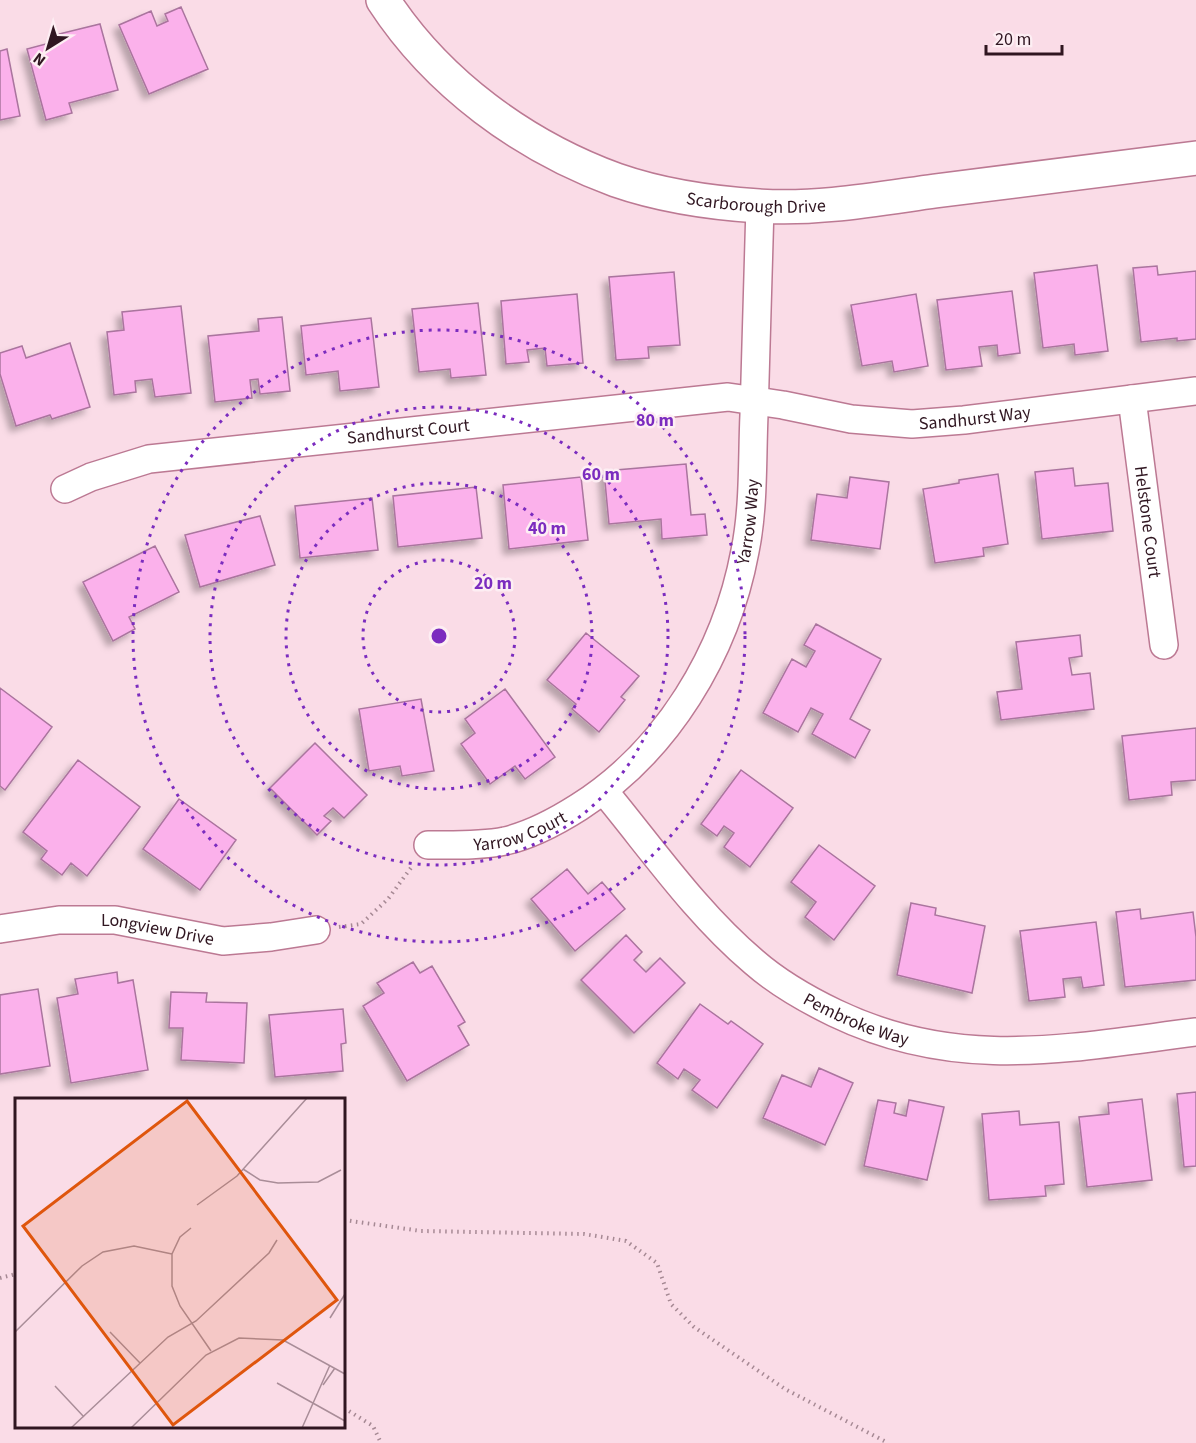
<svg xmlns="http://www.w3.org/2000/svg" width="1196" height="1443" viewBox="0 0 1196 1443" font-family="'Source Sans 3',sans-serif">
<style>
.building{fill:#fbb1eb;stroke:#aa749e;stroke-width:1.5;filter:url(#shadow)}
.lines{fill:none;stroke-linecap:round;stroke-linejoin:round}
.street-casing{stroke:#bc7993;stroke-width:30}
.secondary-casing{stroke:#bc7993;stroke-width:36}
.path{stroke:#a68994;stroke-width:4;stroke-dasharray:1.5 4.5;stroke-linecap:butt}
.street{stroke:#fff;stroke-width:27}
.secondary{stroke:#fff;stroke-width:33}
.ring{fill:none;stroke:#7b2cbf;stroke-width:3;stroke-dasharray:3 6}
.labels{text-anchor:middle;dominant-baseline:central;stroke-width:5;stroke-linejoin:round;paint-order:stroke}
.street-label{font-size:18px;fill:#301621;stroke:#fdeef3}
.inset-road{fill:none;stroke:#a98d98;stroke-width:1.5}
.view{fill:#df560d;fill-opacity:0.15;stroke:#df560d;stroke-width:3}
.inset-edge{fill:none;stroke:#301621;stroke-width:3}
.centre{fill:#7b2cbf;stroke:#fdeef3;stroke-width:3}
.ring-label{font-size:18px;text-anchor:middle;font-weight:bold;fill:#7b2cbf;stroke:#fdeef3;stroke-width:5;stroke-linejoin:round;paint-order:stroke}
</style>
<defs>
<filter id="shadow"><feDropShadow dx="-5.5" dy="5.5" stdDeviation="3" flood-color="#0004"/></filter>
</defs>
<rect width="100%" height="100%" fill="#fadce7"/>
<path class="building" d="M181 7 208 69 149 94 119 25 151 11 157 26 168 21 165 14Z
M100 24 118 90 69 103 72 113 46 120 27 49 61 40 59 34Z
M7 49 20 116 0 120V51Z
M1097 265 1108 351 1075 355 1074 344 1043 348 1034 273Z
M1157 266 1158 275 1196 271V339L1177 341V338L1141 342 1133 268Z
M674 272 680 345 648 347 649 358 616 360 609 277Z
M1012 291 1020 353 998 356 997 345 979 347 982 366 946 370 937 300Z
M577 294 583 363 547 366 545 348 527 350 529 362 506 364 501 301Z
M916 294 928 366 894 372 892 361 862 366 851 305Z
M478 303 486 375 451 378 450 369 419 372 412 309Z
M181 306 191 393 155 397 152 379 135 381 136 392 114 395 107 332 124 330 122 312Z
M282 317 290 391 260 394 258 379 250 380 252 398 215 402 208 336 259 331 258 319Z
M371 318 379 387 340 391 338 371 306 375 301 326Z
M70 343 90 407 52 419 50 415 16 426 0 374V353L22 346 26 358Z
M686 464 691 515 705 514 707 535 662 539 661 519 609 524 604 471Z
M1073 468 1075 486 1108 483 1113 531 1042 539 1035 472Z
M998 474 1008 544 983 548 984 556 935 563 923 489 959 483V480Z
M581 477 588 540 509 549 503 485Z
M850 477 889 482 880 549 811 540 817 494 847 498Z
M476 487 482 538 398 547 393 496Z
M372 498 378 550 300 558 295 506Z
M260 516 275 565 200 587 185 535Z
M155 546 179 592 129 617 135 629 113 641 83 582Z
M816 624 881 659 850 719 870 730 855 758 812 734 823 714 811 708 798 732 763 713 792 659 806 667 815 651 804 645Z
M586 633 639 676 621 697 625 700 599 732 572 709 576 704 547 680Z
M1080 635 1082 656 1069 658 1072 675 1090 673 1094 709 1001 720 997 692 1022 689 1016 642Z
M0 688 52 727 5 790 0 786Z
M505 689 555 757 525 779 515 766 490 784 461 744 475 733 465 719Z
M421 699 434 771 402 776 400 766 369 771 359 709Z
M1196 728V780L1171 782 1172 795 1129 800 1122 736Z
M315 743 367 795 344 818 333 808 324 816 331 821 317 835 270 788Z
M78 760 140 807 87 876 71 863 62 875 41 859 47 851 23 832Z
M741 770 793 808 750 867 724 847 734 833 724 826 717 836 701 824Z
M179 799 236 840 200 890 143 849Z
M819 845 875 886 834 940 805 917 816 902 791 882Z
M567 869 588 894 602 882 625 909 575 951 531 899Z
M911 903 936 908 935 915 985 926 972 993 897 975Z
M1140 909 1141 919 1193 912 1196 937V980L1125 987 1116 912Z
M1096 922 1104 985 1083 988 1081 977 1063 979 1065 997 1029 1001 1020 931Z
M626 935 642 952 634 960 646 972 660 958 685 983 634 1033 581 980Z
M413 962 420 973 432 966 465 1022 458 1026 469 1045 407 1081 363 1006 384 993 377 983Z
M117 972 118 983 133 980 148 1070 71 1083 57 998 78 994 75 979Z
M38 989 50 1066 0 1074V995Z
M171 992 207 993 206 1002 247 1003 244 1063 181 1060 183 1028H169Z
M700 1004 728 1024 731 1021 763 1044 717 1108 692 1090 700 1080 684 1069 678 1079 657 1063Z
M343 1009 346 1043 341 1044 343 1071 275 1077 269 1015Z
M819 1068 853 1083 825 1145 763 1118 782 1075 811 1087Z
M1196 1092V1166L1184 1167 1177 1094Z
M1142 1099 1152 1180 1087 1187 1079 1117 1109 1114 1108 1103Z
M878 1100 896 1103 894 1113 906 1116 909 1100 944 1107 927 1180 864 1166Z
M1019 1111 1020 1125 1059 1122 1064 1184 1045 1186 1046 1196 989 1200 982 1114Z"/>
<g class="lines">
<g class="street-casing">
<g id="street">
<path id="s1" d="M1132 399 1164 645"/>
<path id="s2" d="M65 489 91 477 149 459 728 397 783 405 851 419 912 424 964 420 1196 391"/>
<path id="s3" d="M604 791C652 849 696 913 754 962 778 983 806 999 835 1013 958 1072 1067 1048 1196 1032"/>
<path id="s4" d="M428 845C453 845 480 846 505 841 531 835 557 821 579 807 667 751 726 653 745 551 754 507 752 460 754 415 756 346 758 276 760 206"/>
<path id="s5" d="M0 929 59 920H115L223 941 271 937 316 930"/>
</g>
</g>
<g class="secondary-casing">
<g id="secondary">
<path id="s6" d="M383 0C437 83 523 146 616 180 662 196 711 203 759 206 817 210 877 199 935 191 1022 180 1109 169 1196 158"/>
</g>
</g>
<path class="path" d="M339 927 361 924 388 899 413 865
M344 1220 421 1231 584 1234 626 1241 657 1263 671 1304 694 1327 785 1389 888 1443
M0 1278 16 1274
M344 1408 373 1426 381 1443"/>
<use href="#street" class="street"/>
<use href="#secondary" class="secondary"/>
</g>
<g class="ring">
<circle cx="439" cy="636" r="76"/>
<circle cx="439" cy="636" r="153"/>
<circle cx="439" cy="636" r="229"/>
<circle cx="439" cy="636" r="306"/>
</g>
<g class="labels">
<g class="street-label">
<text stroke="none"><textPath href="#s6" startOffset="442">Scarborough Drive</textPath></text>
<text stroke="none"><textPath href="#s2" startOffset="921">Sandhurst Way</textPath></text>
<text stroke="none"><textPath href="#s2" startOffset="350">Sandhurst Court</textPath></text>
<text stroke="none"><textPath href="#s4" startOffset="502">Yarrow Way</textPath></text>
<text stroke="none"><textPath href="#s1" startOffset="124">Helstone Court</textPath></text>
<text stroke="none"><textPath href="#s4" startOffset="94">Yarrow Court</textPath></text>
<text stroke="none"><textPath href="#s5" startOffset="159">Longview Drive</textPath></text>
<text stroke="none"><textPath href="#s3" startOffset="346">Pembroke Way</textPath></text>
</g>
</g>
<g transform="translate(15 1098)">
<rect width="330" height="330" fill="#fadce7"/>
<path class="inset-road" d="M228 71 245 82 263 85 303 84 326 72M182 107 222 78 292 0M176 130 165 139 157 156V188L165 208 196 253M315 220 330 196M0 234 67 168 88 154 119 148 157 156M95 234 125 265M262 285 330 323M308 287 320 270M40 288 69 319M56 330 153 239 181 223 254 155 262 142M116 330 191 257 224 240 268 242 330 276M287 330 315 267"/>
<path class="view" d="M172 3 322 202 158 327 8 128Z"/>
<rect width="330" height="330" class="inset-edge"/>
</g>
<circle cx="439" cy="636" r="9" class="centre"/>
<g class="ring-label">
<text x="655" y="426">80 m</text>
<text x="601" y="480">60 m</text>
<text x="547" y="534">40 m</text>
<text x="493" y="589">20 m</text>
</g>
<g transform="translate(48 48) rotate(217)" stroke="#fdeef3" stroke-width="4.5" paint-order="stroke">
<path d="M0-4.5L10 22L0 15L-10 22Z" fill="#301621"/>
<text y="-9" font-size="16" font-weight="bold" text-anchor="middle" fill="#301621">N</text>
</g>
<path d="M986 45v9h76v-9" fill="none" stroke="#301621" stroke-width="3"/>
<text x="995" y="45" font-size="18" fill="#301621" stroke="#fdeef3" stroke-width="4.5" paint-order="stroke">20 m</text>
</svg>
